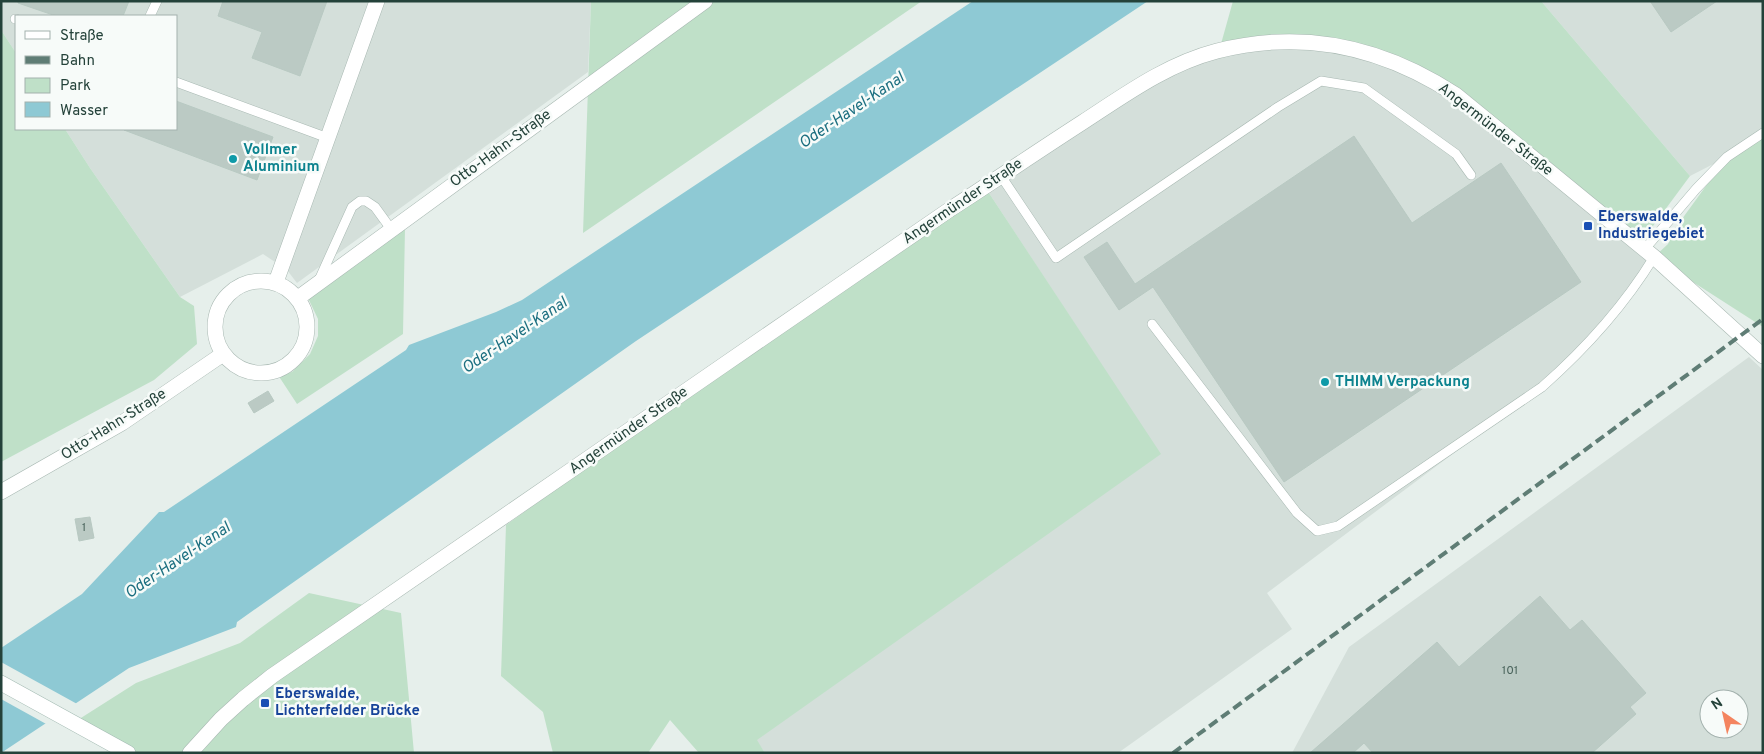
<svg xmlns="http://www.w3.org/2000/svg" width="1764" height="754" viewBox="0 0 1764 754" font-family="Overpass,sans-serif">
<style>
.built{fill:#d4dfda;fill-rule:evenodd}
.green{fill:#bfe0c8}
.water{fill:#8ec9d4}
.pier{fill:#e6efeb}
.building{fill:#bbcac4;stroke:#b8c9c2}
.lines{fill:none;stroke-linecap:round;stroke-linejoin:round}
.service-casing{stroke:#a8b8b2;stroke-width:10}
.minor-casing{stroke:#a8b8b2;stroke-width:16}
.secondary-casing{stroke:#a4bbb3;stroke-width:16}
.service{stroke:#fff;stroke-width:9}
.minor{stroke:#fff;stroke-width:15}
.secondary{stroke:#fff;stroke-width:15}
.rail{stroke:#5f7d75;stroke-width:4;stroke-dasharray:10 5;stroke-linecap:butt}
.culture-dot{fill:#0f9aa8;stroke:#f7fbf9;stroke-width:2}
.transit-dot{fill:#1a4fb4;stroke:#f7fbf9;stroke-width:2}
.labels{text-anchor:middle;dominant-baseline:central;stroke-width:5;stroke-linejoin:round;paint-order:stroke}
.number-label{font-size:12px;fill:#4a645c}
.street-label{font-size:15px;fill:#24423a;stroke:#f7fbf9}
.culture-label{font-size:15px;font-weight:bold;fill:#0d838f;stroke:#f7fbf9;text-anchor:start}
.transit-label{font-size:15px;font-weight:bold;fill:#164399;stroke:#f7fbf9;text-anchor:start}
.water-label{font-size:16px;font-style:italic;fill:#1c6f80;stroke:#f7fbf9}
</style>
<rect width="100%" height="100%" fill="#e6efeb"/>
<path class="built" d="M1 1H591L588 72 297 283 287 270 263 254 180 297 90 168 65 129H176V16H16V53L1 30Z
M1541 1H1763V131L1727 157 1690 176Z
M1337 46 1456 95 1654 257 1639 280 1542 387 1267 593 1292 629 1118 753H765L756 740 1160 454 985 187 1097 113 1219 51Z
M1749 357 1763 370V753H1292L1349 647ZM1709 699H1739V729H1709Z"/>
<path class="green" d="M591 1H922L583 233Z
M1233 1H1541L1690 176 1653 226 1654 257 1668 244 1674 230 1727 157 1763 131V327L1654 257 1456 95 1337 46 1219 51Z
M1 30 16 53V129H65L90 168 180 297 194 306 197 344 154 380 1 462Z
M985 187 1161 454 757 740 765 753H699L670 720 648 753H553L543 712 501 676 506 525 925 226Z
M405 228 403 334 297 404 278 375 292 372 310 354 318 336V319L308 298Z
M309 593 401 613 414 753H128L73 723 136 683 240 643Z"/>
<path class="water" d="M973 1H1148L636 341 237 622 236 627 129 668 1 753V648L82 594 159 512H164L406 350 409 345 496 312 522 300Z"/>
<path class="pier" d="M1 662 79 705 48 725 1 699Z"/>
<path class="building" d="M18 1H129L123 16H56L18 3Z
M223 1H327L300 76 252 58 262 32 218 16Z
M1650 1H1717L1671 32Z
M176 101 273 137 257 180 124 130 176 129Z
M1354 136 1412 223 1501 163 1581 282 1284 482 1153 287 1119 310 1084 257 1107 242 1135 284Z
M268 391 274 401 254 413 248 403Z
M90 517 94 538 79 541 75 519Z
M1540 596 1570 630 1582 620 1646 693 1630 707 1636 714 1592 753H1373L1364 743 1353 753H1310L1437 642 1459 667Z"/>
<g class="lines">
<g class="service-casing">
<path id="service" d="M150 16 157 1
M15 19H16
M176 82 328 138
M1001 176 1056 258 1278 107 1321 81 1364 88 1456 154 1471 175
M1644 250 1696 189 1727 157 1763 133
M319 280 352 207 360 201H366L375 207 391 229
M1152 324 1297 513 1317 531 1338 526 1542 387C1584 350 1624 306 1654 257"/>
</g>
<g class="minor-casing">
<path id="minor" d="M215 327a46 46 0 1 1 92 0a46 46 0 1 1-92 0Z
M276 282 377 1
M298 298 705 1
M1 492 122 423 223 354
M190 753 221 719 243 699 272 676C424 572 574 468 725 364 800 313 874 261 949 210 994 181 1038 151 1083 122 1126 94 1167 64 1217 51 1303 29 1383 47 1456 95L1654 257 1763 356"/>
</g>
<g class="secondary-casing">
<path id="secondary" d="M1 683 128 753"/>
</g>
<use href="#service" class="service"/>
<use href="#minor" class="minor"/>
<use href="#secondary" class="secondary"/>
<path class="rail" d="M1173 753 1763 319"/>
</g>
<g class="culture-dot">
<circle cx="233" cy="159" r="5"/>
<circle cx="1325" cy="382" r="5"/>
</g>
<g class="transit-dot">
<rect x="1583" y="221" width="10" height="10" rx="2.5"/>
<rect x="260" y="698" width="10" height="10" rx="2.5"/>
</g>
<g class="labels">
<g class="number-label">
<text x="84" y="528">1</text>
<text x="1510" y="671">101</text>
</g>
<g class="street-label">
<text transform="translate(1495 130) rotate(38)">Angermünder Straße</text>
<text transform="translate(501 149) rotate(-36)">Otto-Hahn-Straße</text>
<text transform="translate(963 202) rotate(-34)">Angermünder Straße</text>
<text transform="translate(114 425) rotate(-32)">Otto-Hahn-Straße</text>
<text transform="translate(629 431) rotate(-35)">Angermünder Straße</text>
</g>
<g class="culture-label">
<text x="243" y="150">Vollmer<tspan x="243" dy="17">Aluminium</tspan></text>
<text x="1335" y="382">THIMM Verpackung</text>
</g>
<g class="transit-label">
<text x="1598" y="217">Eberswalde,<tspan x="1598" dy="17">Industriegebiet</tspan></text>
<text x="275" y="694">Eberswalde,<tspan x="275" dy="17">Lichterfelder Brücke</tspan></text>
</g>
<g class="water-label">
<text transform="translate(852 111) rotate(-34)">Oder-Havel-Kanal</text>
<text transform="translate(515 336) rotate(-34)">Oder-Havel-Kanal</text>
<text transform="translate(178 561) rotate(-34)">Oder-Havel-Kanal</text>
</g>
</g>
<rect width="1764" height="754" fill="none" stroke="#24423a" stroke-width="5"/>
<rect x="15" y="15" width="162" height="115" fill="#f7fbf9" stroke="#a3b1ad"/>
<rect x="25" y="31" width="25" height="8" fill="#ffffff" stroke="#a3b1ad"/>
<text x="60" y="40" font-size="15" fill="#24423a">Straße</text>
<rect x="25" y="56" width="25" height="8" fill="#5f7d75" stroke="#a3b1ad"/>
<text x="60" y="65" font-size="15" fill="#24423a">Bahn</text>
<rect x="25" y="78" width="25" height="15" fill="#bfe0c8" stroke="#a3b1ad"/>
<text x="60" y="90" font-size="15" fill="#24423a">Park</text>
<rect x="25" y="102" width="25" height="15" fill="#8ec9d4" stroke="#a3b1ad"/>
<text x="60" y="115" font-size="15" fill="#24423a">Wasser</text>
<g transform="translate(1724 714) rotate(326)"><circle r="24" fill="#f7fbf9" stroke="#a3b1ad"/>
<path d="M0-4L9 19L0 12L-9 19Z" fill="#f4845f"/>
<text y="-8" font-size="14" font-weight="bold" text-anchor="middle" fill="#24423a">N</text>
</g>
</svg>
